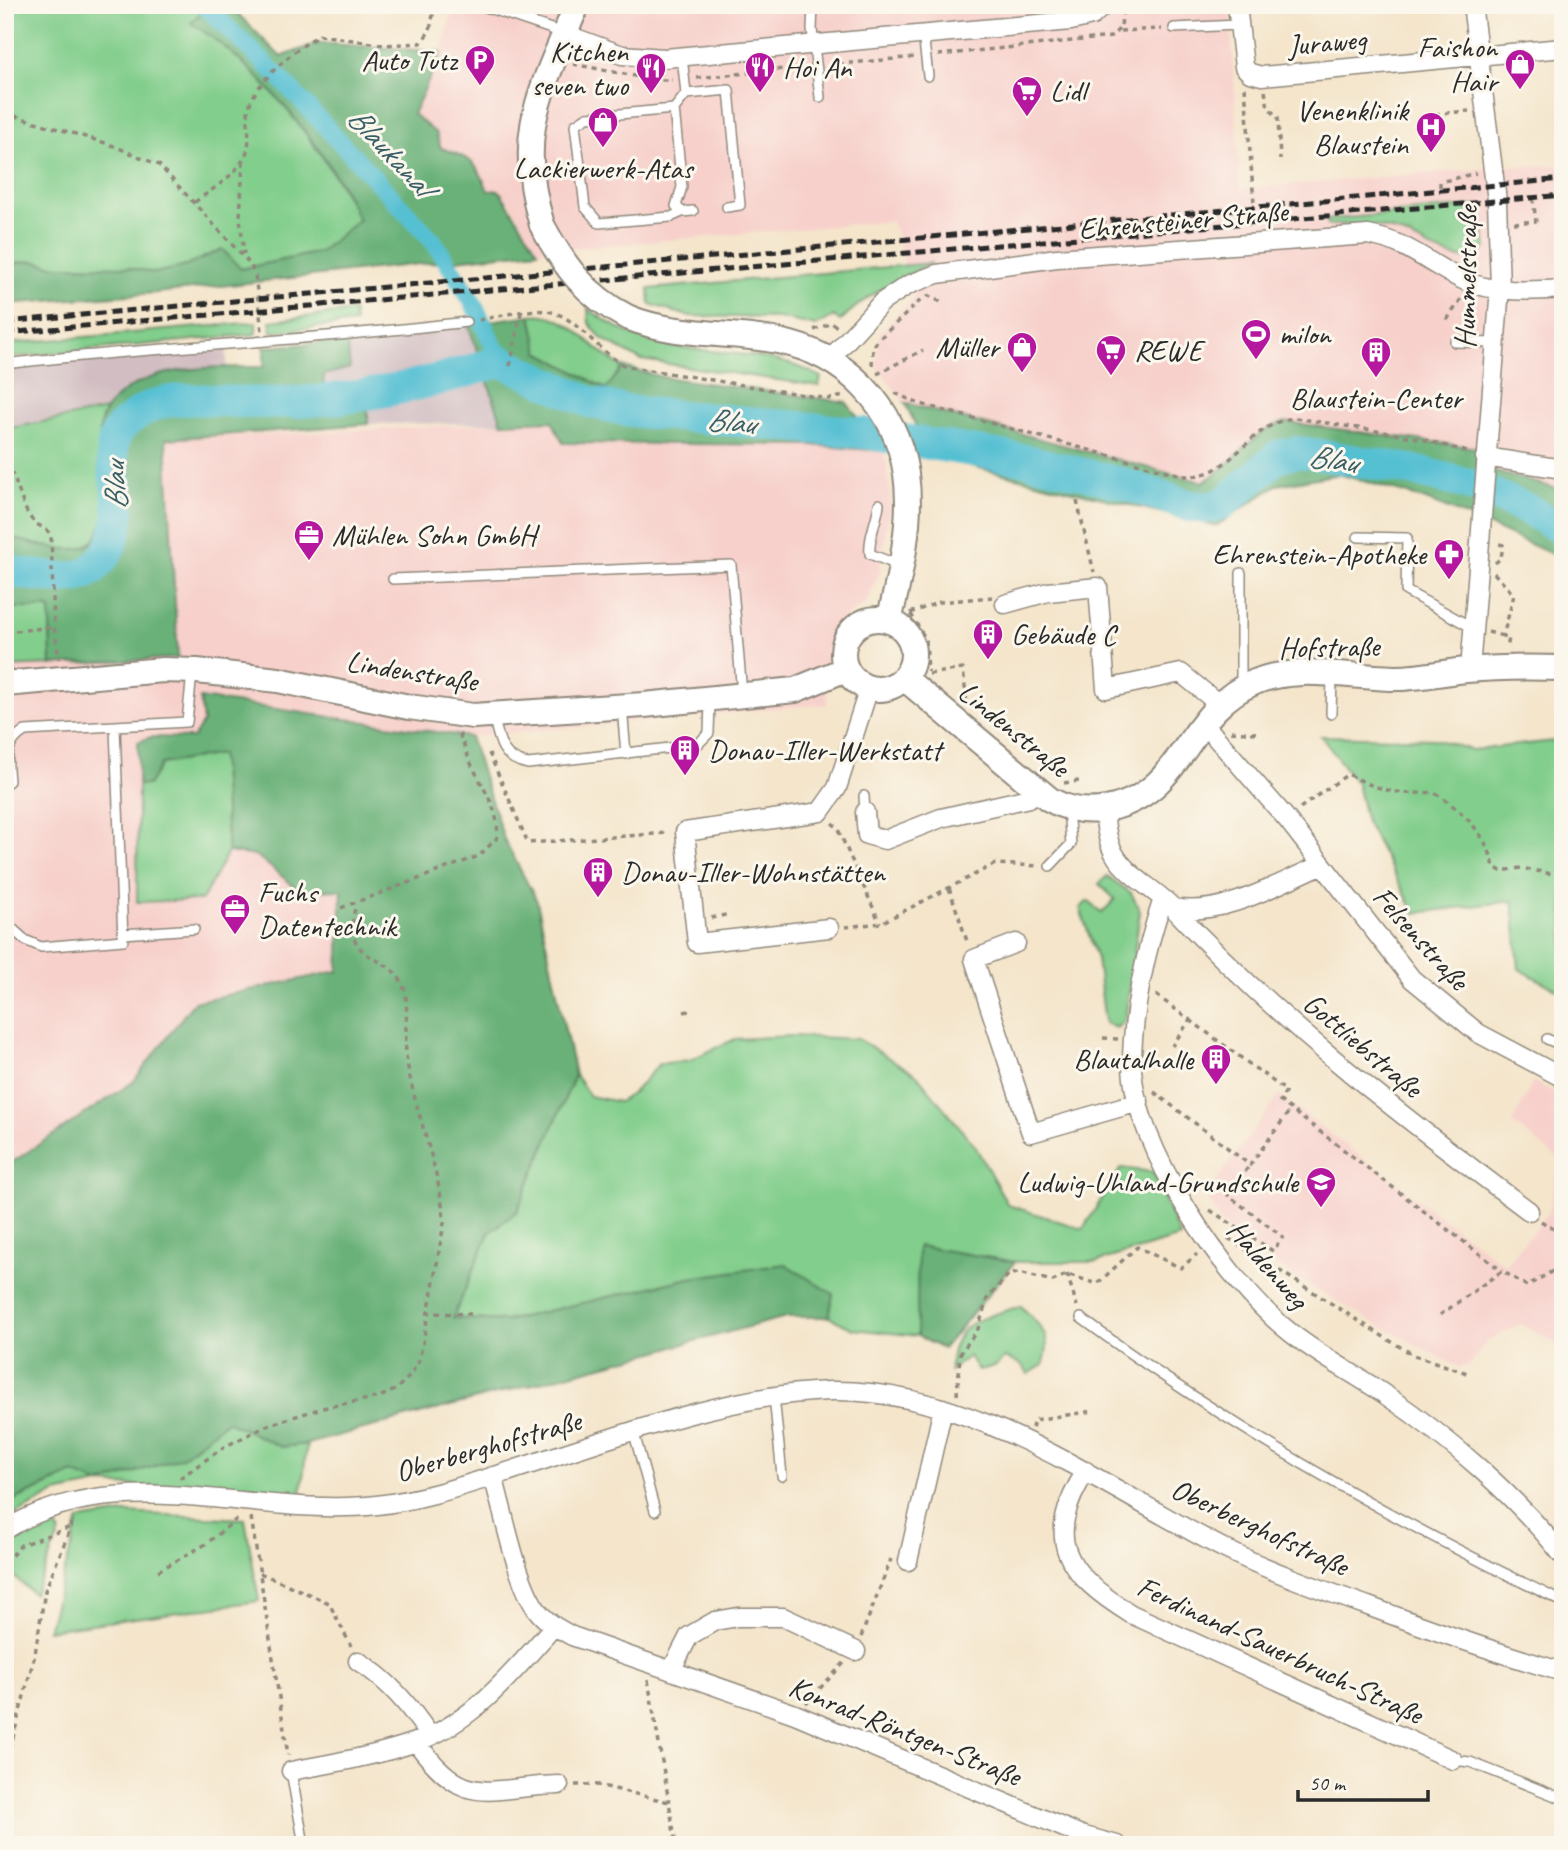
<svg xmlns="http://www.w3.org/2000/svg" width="1568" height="1850" viewBox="0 0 1568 1850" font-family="Caveat,sans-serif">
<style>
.built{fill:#f7d0cb}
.industrial{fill:#d2bec2}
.green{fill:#82ce8c;stroke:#567c5c;stroke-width:2}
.forest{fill:#69b178;stroke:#4a6e52;stroke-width:2}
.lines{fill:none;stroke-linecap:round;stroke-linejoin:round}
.canal{stroke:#57c0d3;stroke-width:18}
.river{stroke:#57c0d3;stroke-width:32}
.lane-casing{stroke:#90887b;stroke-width:12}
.street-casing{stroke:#90887b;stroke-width:21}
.secondary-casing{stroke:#90887b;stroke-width:28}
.path{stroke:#90887b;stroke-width:3.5;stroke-dasharray:5 5;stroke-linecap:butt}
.lane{stroke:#fff;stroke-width:9}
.street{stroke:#fff;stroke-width:18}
.secondary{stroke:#fff;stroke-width:24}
.rail{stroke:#2b2b2b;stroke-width:5;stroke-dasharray:10 5;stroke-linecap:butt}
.secondary-bridge-casing{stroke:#90887b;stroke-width:28;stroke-linecap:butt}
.secondary-bridge{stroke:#fff;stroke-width:24}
.labels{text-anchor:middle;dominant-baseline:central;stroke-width:6;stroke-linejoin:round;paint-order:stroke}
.street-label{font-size:30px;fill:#2b2b2b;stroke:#fbf7ec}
.poi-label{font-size:30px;fill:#2b2b2b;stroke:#fbf7ec;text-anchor:start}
.water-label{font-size:32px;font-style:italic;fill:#3a5f66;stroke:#fbf7ec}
</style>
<rect width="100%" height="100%" fill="#fbf7ec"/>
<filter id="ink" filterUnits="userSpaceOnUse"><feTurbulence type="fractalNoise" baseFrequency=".0143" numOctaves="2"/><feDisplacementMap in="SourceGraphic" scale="14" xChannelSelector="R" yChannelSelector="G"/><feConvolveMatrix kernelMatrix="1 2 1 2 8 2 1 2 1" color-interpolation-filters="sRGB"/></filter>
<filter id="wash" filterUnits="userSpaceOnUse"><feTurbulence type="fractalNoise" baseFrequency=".00686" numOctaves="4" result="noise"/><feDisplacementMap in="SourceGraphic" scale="28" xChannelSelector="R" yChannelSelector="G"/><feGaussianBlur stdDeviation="1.57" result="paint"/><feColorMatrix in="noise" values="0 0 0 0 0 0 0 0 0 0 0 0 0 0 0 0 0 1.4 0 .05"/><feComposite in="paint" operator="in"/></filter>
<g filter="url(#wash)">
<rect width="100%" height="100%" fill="#f4e5cb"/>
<path class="built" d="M448 5H1230L1240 189 1515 166 1563 165V490L1476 467 1478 448 1358 431 1269 429 1215 476 1202 482 905 403 876 366 880 332 914 298 892 221 538 251 509 201 488 191 461 154 441 148 412 114 442 52 452 11Z
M553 421 603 445H812L884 451 891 498 879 575 864 605 849 614 835 631 827 647V704L470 737 221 699H200L203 722 193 738 151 737 202 900 228 852 257 856 300 891 342 890 338 971 194 1002 133 1082 5 1167V667L178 658 166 439Z
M1533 1082 1563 1095V1348L1521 1324 1486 1342 1471 1364 1460 1368 1373 1322 1290 1274 1221 1223 1206 1195 1279 1095 1505 1265 1549 1213 1559 1159 1512 1123Z"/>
<path class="industrial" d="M468 324 502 423 368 424V380L323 388V375L350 368 347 341Z
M226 346 227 367 161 375 139 383 106 410 5 429V367Z"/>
<path class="green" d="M5 5H208L192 23C263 69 321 145 359 219L320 252 241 269 206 256 186 266 155 273 127 267 53 266 33 261 5 264Z
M1481 205 1486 248C1461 274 1425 242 1400 233 1377 224 1351 224 1328 225L1327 220Z
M932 263C898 279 867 294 840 321L834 316 816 326 779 318 688 316 650 304 649 289Z
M588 308C612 327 642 341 672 346 722 355 775 351 821 377L819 386 641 360 602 339 589 323Z
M353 311 355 323 272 332 270 321Z
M531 315C568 310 592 351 623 367L606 389 538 352Z
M256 322V334L5 358V344Z
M106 410 101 421C103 455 123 549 70 550 49 550 26 541 5 536V429Z
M50 607 51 665 5 667V608Z
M1321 736 1435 739 1472 750 1563 740V993L1519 969 1513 901 1415 913 1366 822 1357 784Z
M221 753 228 852 202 900 137 902 138 785H148L161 764Z
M1107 876 1131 893 1140 911 1125 1021 1116 1028 1105 1023 1097 959 1080 908 1088 901 1102 913 1115 899 1099 884Z
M792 1036 858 1039 917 1075 975 1146 1008 1205 1083 1229 1121 1168 1153 1172 1180 1237 1096 1262H1015L918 1246 917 1336 853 1329 829 1317 833 1294 690 1278 505 1321 453 1318 489 1233 517 1211 575 1075 590 1096 619 1102 633 1093 659 1064 690 1060 735 1039Z
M1021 1306C1040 1326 1054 1335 1043 1365L1028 1374 1021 1364 1004 1358 997 1365 978 1371 969 1356 950 1371C952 1320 978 1320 1021 1306Z
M227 1421 281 1447 307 1444 301 1495 99 1484 56 1493 5 1520V1504L74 1473 99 1484 182 1457Z
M125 1513 245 1519 259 1601 48 1630 79 1520Z
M52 1522 60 1533 34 1594 12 1575 5 1584V1546L20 1535Z"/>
<path class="forest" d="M208 5H229L281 57 318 43 442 52 413 114 436 133 441 148C470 158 478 162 488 191L499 190 538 251 156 293 5 304 6 264 33 261 53 266 127 267 155 273 186 266 222 249 241 269 320 252 359 220C327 148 258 65 191 23Z
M531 315 539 352 606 389 623 367 663 377 846 402 884 451 812 445 563 443 552 421 502 423 468 324Z
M347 341 350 368 324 375 323 388 368 380V424L166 439 178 658 51 665 50 608H5V536C26 541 47 549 68 549 137 552 84 446 105 412 135 363 215 367 264 367V347Z
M905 403 1202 482C1232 468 1252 429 1286 422L1478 448 1477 467 1563 490V559L1474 519 1418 497 1339 474 1277 485 1216 526 926 455 918 430Z
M200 698 470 737 504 839 537 901 575 1075 517 1211 489 1233 453 1318 505 1321 690 1278 785 1264 833 1294 829 1317H786L307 1444 281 1447 227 1421 182 1457 99 1484 73 1473 5 1504V1167L133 1082 194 1002 338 971 342 890 300 891 257 856 228 852 221 754 161 764 148 785H138V742L151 737 193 738 203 722Z
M918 1246 1015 1262 943 1349 917 1336Z"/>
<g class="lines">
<path class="canal" d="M204 5 279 77 434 242 473 303 501 361"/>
<path class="river" d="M5 571C28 573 63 583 85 574 95 570 101 561 107 552 135 508 101 463 117 433 121 425 133 417 141 412 166 394 210 400 240 402 327 407 419 388 501 361L589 402 628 411 863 433 1027 460 1125 484 1190 506 1208 508 1224 503 1278 456 1298 452 1321 455 1411 470 1468 484 1527 509 1563 530"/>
</g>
</g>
<g filter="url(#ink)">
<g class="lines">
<g class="lane-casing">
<path id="lane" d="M480 5 563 33
M813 5 812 29 820 97
M1174 28 1238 25
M923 33 928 76
M682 56 686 94 674 109 682 187 676 206 682 212 693 211
M686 94 729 90 740 205 727 207
M674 109 587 117 575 125 585 207 599 223 671 217 682 212
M1455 342 1495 343
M5 364C159 346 313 341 466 322
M879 504C877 521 868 538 870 554L898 565
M1358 537 1407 538 1406 591 1473 628
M1241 573V687
M393 579 731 565 742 694
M622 707 626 754
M1331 714 1332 677
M494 718C499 742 502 759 528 764L697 745 709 733 710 701
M5 784 9 781C7 759 4 744 25 731L187 722 192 673
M864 796 865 812
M1050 866 1071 844 1068 810
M5 922 25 940 41 947 123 940 115 727
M123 934 194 929
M1547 1039 1563 1046
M1081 1318C1230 1428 1396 1522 1563 1602
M774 1396 782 1476
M634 1433 655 1511
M1453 1760 1470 1762 1563 1799
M291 1771 304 1845"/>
</g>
<g class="street-casing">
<path id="street" d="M1237 5 1244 67 1250 73 1262 76 1563 48
M565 34 622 55 665 58 1071 21 1092 16 1104 5
M830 359 882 302 908 285 937 274 1057 258 1368 235C1410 242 1429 265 1465 281 1493 293 1533 291 1563 289
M1485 457 1563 469
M1005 604 1048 592 1098 587 1106 689 1181 673 1220 705
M1470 670 1500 287 1497 201 1473 12 1477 5
M1203 723 1286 818 1412 979 1478 1033 1563 1078
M1104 809C1105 825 1107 842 1115 855 1128 877 1157 890 1174 909 1280 1023 1404 1118 1529 1211
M865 812 867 835 885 840 941 818 1029 798 1038 790
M1163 899C1146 948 1132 1012 1132 1065 1133 1145 1225 1280 1286 1329 1317 1355 1354 1373 1387 1396 1449 1438 1517 1497 1563 1556
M1174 908C1223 917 1277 884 1321 865
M829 928 697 943 685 832 820 812 837 788 869 688
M1016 943 974 959 1031 1133 1139 1102
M1086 1471C1042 1540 1066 1574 1131 1614L1453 1760
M493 1476C504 1513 516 1581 537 1610 546 1622 559 1629 572 1636L795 1714 1081 1835 1117 1845
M5 1530C117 1459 255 1519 377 1505 421 1500 462 1486 504 1473 605 1441 724 1394 830 1391 972 1388 1102 1486 1223 1548 1269 1571 1320 1589 1368 1606 1432 1630 1497 1653 1563 1672
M908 1561 943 1408
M358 1661C389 1681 409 1705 430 1736
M672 1669 689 1636 715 1621 738 1617H783L856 1651
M416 1742C467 1811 485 1787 559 1785
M291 1771C332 1763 376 1756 416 1742 474 1722 515 1670 554 1626"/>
</g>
<g class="secondary-casing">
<path id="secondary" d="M542 225C514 132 542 89 577 5
M627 317C676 337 727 331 778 341 845 354 896 406 906 474 913 520 900 576 889 621
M843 654a35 35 0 1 1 70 0a35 35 0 1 1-70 0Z
M904 678 1049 799C1066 809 1081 812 1100 810 1185 799 1183 711 1255 682 1297 664 1353 678 1398 678 1421 678 1444 672 1467 670 1498 667 1531 667 1563 668
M5 684 163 670 197 671 278 680 409 707 473 716 644 705 795 690 846 669"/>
</g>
<path class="path" d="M1120 31 1162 29
M938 55 1111 37 1121 27 1123 5
M573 64 655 80H672
M829 65 916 57
M697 78 804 67
M1245 87 1254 203
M1265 91 1268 107 1278 118 1280 160
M5 113 109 144 159 165 250 264 255 275 262 331
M1425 115 1469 111
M243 161 240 218 244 254
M1440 187V182L1476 173
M195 202C211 190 232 178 243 160 254 143 245 125 249 107 255 82 297 47 320 35L385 45 421 43 430 30 435 5
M1514 223 1536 221 1533 199
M927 295 941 302
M479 320C503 316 537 304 560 315 581 325 600 352 625 366L829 399 844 396
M1447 320 1461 299
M814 330 832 323 838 328
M872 365 873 348 877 341 922 299
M510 366 521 313
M877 374 923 350
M895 393 917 403 1184 476C1234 479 1246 423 1295 418L1414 437 1471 453
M5 463C20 482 19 504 33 521 39 527 46 527 51 535L54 627
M1077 501 1094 572
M1495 563 1501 558 1503 545 1496 543
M1494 573 1514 595 1503 636 1509 638 1507 649
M910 613 940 602 992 597
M911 614 926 640 928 672
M5 632 54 627 59 659
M1488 632 1503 636
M929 674 963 669 967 704
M1231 731 1257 733
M489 753 528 843 668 833
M1064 783 1079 781
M1300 808 1348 774C1378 790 1399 796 1433 792 1461 809 1487 834 1494 867L1501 871 1521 868 1563 876
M832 823 837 827 880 923
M949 888 968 944
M341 908 479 856 497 838C500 813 488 797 477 775 469 762 465 747 459 733
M711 918 730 914
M845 927 881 923 995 864 1040 866
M1156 995 1190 1020 1172 1046
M684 1012 693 1010
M1190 1020 1286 1091 1280 1101 1502 1271
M1103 1038 1118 1039
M1154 1092 1250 1165 1291 1109
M1210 1210 1273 1251 1283 1237 1228 1195 1250 1165
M1541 1221 1563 1235
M1228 1238 1395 1344 1414 1355 1467 1373
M1067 1274 1077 1306
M426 1313 472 1314
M1440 1315 1502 1271 1527 1286 1556 1269 1563 1260
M957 1395 960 1354 978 1329 987 1299 1008 1275 1018 1273 1053 1281 1067 1274 1097 1284 1137 1247 1181 1268 1197 1254
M1032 1428 1034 1420 1093 1411
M180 1478 224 1447 268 1425 322 1408 379 1397 395 1390 408 1378 418 1363 423 1343 444 1223C440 1167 416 1117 407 1062 403 1041 410 1004 404 988 391 949 339 968 356 904
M251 1517 288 1755
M5 1563 21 1545 71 1527
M158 1571 206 1544 238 1518
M260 1573 329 1603 351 1646
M861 1637 891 1559
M648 1680 669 1802
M806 1703 844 1663
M5 1768 35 1654 45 1591 71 1527 70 1519
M575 1785H598L669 1802 676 1845
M1560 1845 1563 1839"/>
<use href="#lane" class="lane"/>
<use href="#street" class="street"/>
<use href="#secondary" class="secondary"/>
<path class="rail" d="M5 322 1563 179
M5 333 1563 195"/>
<g class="secondary-bridge-casing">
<path id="secondary-bridge" d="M542 225C564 266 585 295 627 317"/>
</g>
<use href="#secondary-bridge" class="secondary-bridge"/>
</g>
</g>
<defs>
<g id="parking-pin" transform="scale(1.575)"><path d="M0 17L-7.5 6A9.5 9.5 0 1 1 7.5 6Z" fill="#b5179e" stroke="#fbf7ec"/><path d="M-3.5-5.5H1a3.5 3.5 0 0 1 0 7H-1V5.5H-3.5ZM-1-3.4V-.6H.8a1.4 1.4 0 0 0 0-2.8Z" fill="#fff"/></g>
<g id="shop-pin" transform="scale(1.575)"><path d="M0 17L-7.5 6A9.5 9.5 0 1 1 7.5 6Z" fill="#b5179e" stroke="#fbf7ec"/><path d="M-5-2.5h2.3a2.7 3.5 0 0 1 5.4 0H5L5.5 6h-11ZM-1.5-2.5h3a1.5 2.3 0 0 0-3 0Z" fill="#fff"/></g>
<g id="restaurant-pin" transform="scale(1.575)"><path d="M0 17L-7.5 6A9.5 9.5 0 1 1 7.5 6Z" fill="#b5179e" stroke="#fbf7ec"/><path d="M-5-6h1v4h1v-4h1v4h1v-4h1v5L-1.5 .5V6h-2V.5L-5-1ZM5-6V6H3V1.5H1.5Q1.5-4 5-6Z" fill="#fff"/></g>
<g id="supermarket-pin" transform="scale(1.575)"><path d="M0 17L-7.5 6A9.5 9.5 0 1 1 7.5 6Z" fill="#b5179e" stroke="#fbf7ec"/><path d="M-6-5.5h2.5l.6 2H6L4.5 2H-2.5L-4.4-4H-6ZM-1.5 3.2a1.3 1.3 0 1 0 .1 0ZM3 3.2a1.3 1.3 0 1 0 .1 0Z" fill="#fff"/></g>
<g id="hospital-pin" transform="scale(1.575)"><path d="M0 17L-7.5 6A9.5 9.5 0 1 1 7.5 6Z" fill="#b5179e" stroke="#fbf7ec"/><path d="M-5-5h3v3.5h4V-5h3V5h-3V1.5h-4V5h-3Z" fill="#fff"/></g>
<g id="stadium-pin" transform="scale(1.575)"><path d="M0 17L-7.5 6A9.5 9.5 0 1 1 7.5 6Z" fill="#b5179e" stroke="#fbf7ec"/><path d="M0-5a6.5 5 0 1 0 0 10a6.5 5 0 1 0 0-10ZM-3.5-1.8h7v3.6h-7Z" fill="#fff"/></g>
<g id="building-pin" transform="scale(1.575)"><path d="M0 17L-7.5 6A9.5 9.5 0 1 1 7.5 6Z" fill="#b5179e" stroke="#fbf7ec"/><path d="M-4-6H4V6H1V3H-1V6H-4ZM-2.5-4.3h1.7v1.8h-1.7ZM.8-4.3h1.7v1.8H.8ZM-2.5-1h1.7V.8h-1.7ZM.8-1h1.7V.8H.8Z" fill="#fff"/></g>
<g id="office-pin" transform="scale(1.575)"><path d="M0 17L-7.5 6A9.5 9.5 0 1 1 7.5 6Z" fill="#b5179e" stroke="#fbf7ec"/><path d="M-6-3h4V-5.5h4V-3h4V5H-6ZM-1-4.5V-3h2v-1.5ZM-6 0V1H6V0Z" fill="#fff"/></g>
<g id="pharmacy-pin" transform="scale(1.575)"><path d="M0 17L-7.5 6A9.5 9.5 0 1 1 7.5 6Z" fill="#b5179e" stroke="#fbf7ec"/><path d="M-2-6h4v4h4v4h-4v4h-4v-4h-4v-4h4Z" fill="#fff"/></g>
<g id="school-pin" transform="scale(1.575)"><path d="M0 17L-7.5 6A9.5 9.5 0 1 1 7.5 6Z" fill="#b5179e" stroke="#fbf7ec"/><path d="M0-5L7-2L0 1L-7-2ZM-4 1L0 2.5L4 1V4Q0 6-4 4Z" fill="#fff"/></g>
</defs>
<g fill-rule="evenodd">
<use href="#parking-pin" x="480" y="60"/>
<use href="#shop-pin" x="1520" y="64"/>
<use href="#restaurant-pin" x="760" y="67"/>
<use href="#restaurant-pin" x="651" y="68"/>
<use href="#supermarket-pin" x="1027" y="91"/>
<use href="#shop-pin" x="603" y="122"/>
<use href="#hospital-pin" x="1431" y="127"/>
<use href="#stadium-pin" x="1256" y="334"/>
<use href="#shop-pin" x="1022" y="347"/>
<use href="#supermarket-pin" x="1111" y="350"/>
<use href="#building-pin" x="1376" y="352"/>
<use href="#office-pin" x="309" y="535"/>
<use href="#pharmacy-pin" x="1449" y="554"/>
<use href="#building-pin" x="988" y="634"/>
<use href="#building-pin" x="685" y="750"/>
<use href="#building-pin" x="598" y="872"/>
<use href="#office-pin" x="235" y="909"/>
<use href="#building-pin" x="1216" y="1059"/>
<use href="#school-pin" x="1321" y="1182"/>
</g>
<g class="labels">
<g class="street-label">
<text transform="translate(1327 42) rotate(-5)">Juraweg</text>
<text transform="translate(1183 220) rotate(-5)">Ehrensteiner Straße</text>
<text transform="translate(1466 277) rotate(-89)">Hummelstraße</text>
<text transform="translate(1329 647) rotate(-1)">Hofstraße</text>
<text transform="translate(412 671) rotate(9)">Lindenstraße</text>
<text transform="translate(1014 729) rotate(39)">Lindenstraße</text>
<text transform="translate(1421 938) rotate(48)">Felsenstraße</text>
<text transform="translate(1363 1045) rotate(40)">Gottliebstraße</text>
<text transform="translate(1268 1264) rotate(49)">Haldenweg</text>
<text transform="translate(488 1446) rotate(-16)">Oberberghofstraße</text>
<text transform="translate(1260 1527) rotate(25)">Oberberghofstraße</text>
<text transform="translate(1280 1650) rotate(25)">Ferdinand-Sauerbruch-Straße</text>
<text transform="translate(905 1731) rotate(22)">Konrad-Röntgen-Straße</text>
</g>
<g class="poi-label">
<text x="1497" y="47" text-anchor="end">Faishon<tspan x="1497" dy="34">Hair</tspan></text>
<text x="628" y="51" text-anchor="end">Kitchen<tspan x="628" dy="34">seven two</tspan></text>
<text x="457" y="60" text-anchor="end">Auto Tutz</text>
<text x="783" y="67">Hoi An</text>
<text x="1050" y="91">Lidl</text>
<text x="1408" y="110" text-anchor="end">Venenklinik<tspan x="1408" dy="34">Blaustein</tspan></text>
<text x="603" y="168" text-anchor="middle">Lackierwerk-Atas</text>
<text x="1279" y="334">milon</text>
<text x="999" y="347" text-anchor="end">Müller</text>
<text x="1134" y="350">REWE</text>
<text x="1376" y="398" text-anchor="middle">Blaustein-Center</text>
<text x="332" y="535">Mühlen Sohn GmbH</text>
<text x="1426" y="554" text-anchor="end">Ehrenstein-Apotheke</text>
<text x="1011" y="634">Gebäude C</text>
<text x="708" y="750">Donau-Iller-Werkstatt</text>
<text x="621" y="872">Donau-Iller-Wohnstätten</text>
<text x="258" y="892">Fuchs<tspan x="258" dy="34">Datentechnik</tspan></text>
<text x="1193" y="1059" text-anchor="end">Blautalhalle</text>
<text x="1298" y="1182" text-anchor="end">Ludwig-Uhland-Grundschule</text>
</g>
<g class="water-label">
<text transform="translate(390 151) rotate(47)">Blaukanal</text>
<text transform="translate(731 421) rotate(6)">Blau</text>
<text transform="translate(1333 459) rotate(9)">Blau</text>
<text transform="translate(115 486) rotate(-93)">Blau</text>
</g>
</g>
<rect width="1568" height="1850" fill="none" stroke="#fbf7ec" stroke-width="28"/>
<path d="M1298 1790v10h130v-10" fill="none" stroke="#2b2b2b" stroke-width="3.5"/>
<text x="1309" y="1790" font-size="21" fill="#2b2b2b" stroke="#fbf7ec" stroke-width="5" paint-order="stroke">50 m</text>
</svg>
